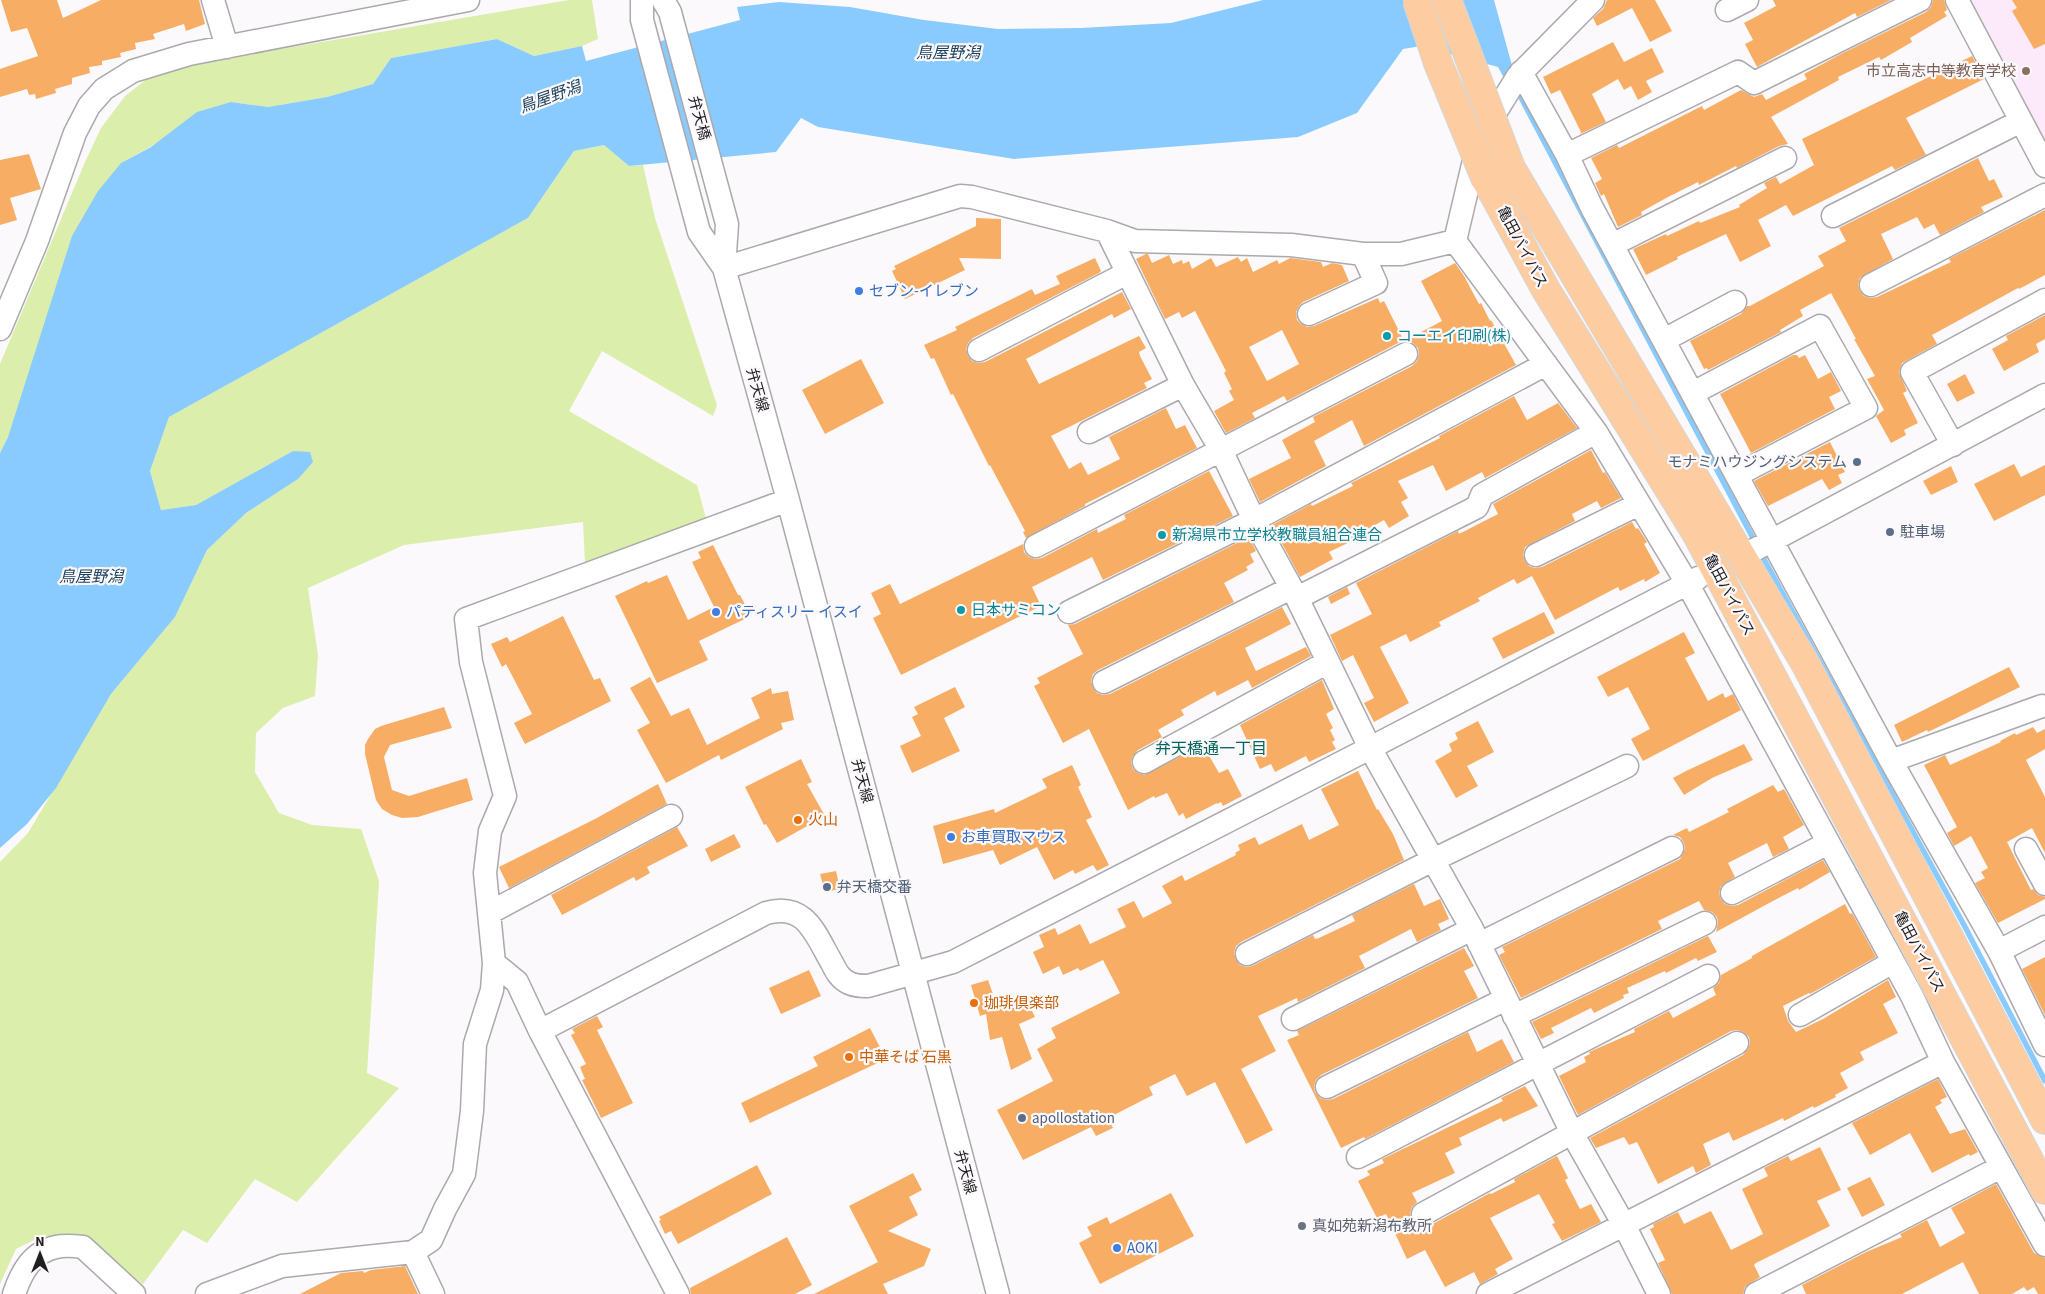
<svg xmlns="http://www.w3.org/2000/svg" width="2045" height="1294" viewBox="0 0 2045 1294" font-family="'Source Sans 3','Noto Sans JP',sans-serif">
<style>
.education{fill:#fceafa}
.green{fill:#dbeeac}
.water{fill:#89cbff}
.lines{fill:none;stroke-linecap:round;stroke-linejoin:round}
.stream{stroke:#89cbff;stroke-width:5.5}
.building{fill:#f8ad65;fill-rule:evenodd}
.minor-casing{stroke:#aba9ac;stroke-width:25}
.highway-casing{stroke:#d7d7d7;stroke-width:30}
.minor{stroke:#fff;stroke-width:22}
.highway{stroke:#fdcca0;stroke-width:28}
.highway-bridge-casing{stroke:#d7d7d7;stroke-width:30;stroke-linecap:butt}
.highway-bridge{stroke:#fdcca0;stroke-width:28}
.education-dot{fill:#8d6e63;stroke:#fcf9fc;stroke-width:2}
.shop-dot{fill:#3f7fe0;stroke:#fcf9fc;stroke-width:2}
.culture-dot{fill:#0f9aa8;stroke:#fcf9fc;stroke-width:2}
.service-dot{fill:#5c6f8a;stroke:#fcf9fc;stroke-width:2}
.food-dot{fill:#e8710a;stroke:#fcf9fc;stroke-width:2}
.worship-dot{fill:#6b7280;stroke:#fcf9fc;stroke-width:2}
.labels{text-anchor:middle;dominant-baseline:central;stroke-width:4.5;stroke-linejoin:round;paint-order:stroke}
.education-label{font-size:15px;fill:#785e54;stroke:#fcf9fc;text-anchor:end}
.street-label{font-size:15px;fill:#201f20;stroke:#fcf9fc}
.shop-label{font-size:15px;fill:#366cbe;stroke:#fcf9fc;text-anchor:start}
.culture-label{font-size:15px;fill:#0d838f;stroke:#fcf9fc;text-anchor:start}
.service-label{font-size:15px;fill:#4e5e75;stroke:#fcf9fc;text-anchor:start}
.food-label{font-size:15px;fill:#c56008;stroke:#fcf9fc;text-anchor:start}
.worship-label{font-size:15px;fill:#5b616d;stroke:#fcf9fc;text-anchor:start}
.water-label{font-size:16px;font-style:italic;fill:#1d415c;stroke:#fcf9fc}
.neighbourhood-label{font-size:16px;fill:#02655c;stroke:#fcf9fc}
</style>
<rect width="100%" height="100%" fill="#fcf9fc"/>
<path class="education" d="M1970 0H2045V143Z"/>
<path class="green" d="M569 0H592L598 39 582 46 534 56 497 39 391 58 373 84 327 97 268 107 231 102 121 163 8 437 0 453V364L85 162 101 128 125 96 147 79 175 67Z
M604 145 629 166 643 165 655 218 717 405 713 416 602 351 569 411 697 485 707 522 585 564 583 522 404 545 308 588 318 655 315 696 283 708 256 733 255 772 279 813 312 825 361 829 379 881 367 1073 399 1088 297 1202 255 1179 207 1243 183 1230 143 1284 105 1255 60 1236H42L16 1249 0 1284V862L28 833 111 694 175 617 207 550 246 513 298 479 293 451 196 505 161 510 150 471 169 417 528 218 574 151Z"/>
<path class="water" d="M1263 0H1494L1513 69 1505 80 1498 67 1421 46 1403 49 1357 113 1298 137 1014 159 818 127 801 118 776 152 629 166 604 145 574 151 528 218 169 417 150 471 161 510 196 505 293 451 310 452 313 462 298 479 246 513 207 550 175 617 111 694 56 788 27 824 0 848V453L8 437 72 236 98 191 121 163 151 147 197 112 231 102 268 107 327 97 373 84 391 58 497 39 534 56 582 46 586 61 740 20 737 7 779 2 850 7 924 20 998 29 1080 28 1171 23Z"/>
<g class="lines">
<path class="stream" d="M1517 90 1756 544
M1760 552 1964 925 2045 1081"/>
</g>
<path class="building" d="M1 0H57L63 18 101 0H199L205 24 186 31 184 24 153 34 155 39 135 43 136 49 120 53 121 57 102 61V65L89 67 90 73 72 78V84L55 89 56 93 36 99 35 94 29 95 27 89 0 97V69L38 56 27 28 11 32Z
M1607 0H1655L1672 31 1650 42 1632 8 1597 26 1593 18 1603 9Z
M1773 0H1891L1857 17 1855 13 1757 67 1745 44 1753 40 1744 23 1776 6Z
M1933 0H1944L1947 10 1944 12 1947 16 1910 38 1912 42 1881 60 1879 57 1838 77 1839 80 1771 117 1788 144 1779 146 1737 168 1736 166 1699 185 1698 182 1668 197 1641 212 1642 215 1618 227 1604 194 1601 196 1595 183 1602 179 1591 158 1617 145 1619 148 1702 106 1704 110 1741 90 1754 97 1762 94 1766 100 1807 79 1804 74 1839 55 1926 12 1931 7Z
M2012 0H2045V44L2034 49 2012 11 2017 8Z
M1613 42 1624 62 1652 48 1664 72 1646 81 1652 92 1638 100 1631 86 1624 90 1618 79 1592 94 1606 122 1580 134 1581 132 1560 90 1551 94 1543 77Z
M1972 56 1984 79 1906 118 1926 155 1895 170 1892 166 1793 216 1786 205 1758 220 1771 246 1740 262 1726 234 1677 257 1678 259 1646 275 1633 249 1666 234 1667 236 1699 221 1700 223 1740 207 1739 205 1767 188 1764 183 1776 177 1780 184 1814 165 1802 139Z
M29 154 41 189 10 198 17 220 0 225V160Z
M1978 158 1989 181 1994 179 2003 197 1981 207 1984 212 1940 235 1934 224 1924 229 1917 217 1881 234 1893 259 1860 278 1858 285 1860 291 1864 296 1870 298 1877 297 1951 262 1949 259 2045 210V275L2019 289 2018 288 1932 335 1937 344 1902 363 1899 372 1907 391 1903 393 1918 423 1904 430 1906 435 1891 443 1876 416 1884 410 1867 379 1875 376 1854 339H1856L1831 293 1800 310 1803 316 1780 330 1781 332 1708 370 1707 368 1704 369 1690 341 1741 314 1747 306H1750L1824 266 1818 256 1846 241 1839 228Z
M976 218 1001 219V259L959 258 965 270 905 299 892 271 896 269 894 266 976 226Z
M1146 254H1148L1152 263 1169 255 1173 264 1182 260 1183 264 1189 261 1192 269 1211 258 1216 267 1238 257 1241 262 1247 258 1253 272 1277 260 1279 264 1290 258 1321 262 1323 267 1332 263 1342 265 1349 281 1303 302 1299 306 1296 312 1297 320 1301 324 1307 327 1314 326 1378 298 1380 303 1384 301 1404 341 1442 321 1421 281 1455 263 1464 276 1479 304 1481 303 1490 321 1491 320 1516 365 1364 446 1352 420 1314 441 1326 466 1260 502 1249 479 1291 458 1282 440 1315 422 1313 417 1412 366 1417 361 1419 354 1418 348 1413 343 1406 341 1400 342 1287 401 1284 396 1252 413 1255 418 1226 433 1214 411 1234 400 1229 391 1232 389 1224 373 1226 371 1195 311 1182 318 1179 312 1165 319 1136 259ZM1282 330 1299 364 1267 381 1249 347Z
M1095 258 1101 271 1099 273 973 338 968 343 966 349 968 356 972 361 978 363 985 362 1122 292 1131 309 1114 318 1112 314 1026 359 1039 384 1139 336 1146 348 1139 352 1140 356 1152 379 1144 383 1147 388 1051 436 1069 469 1081 462 1088 475 1120 459 1109 437 1166 408 1176 429 1185 425 1197 448 1085 504V506L1026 538 1023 532 1025 531 990 465 989 466 953 394 951 395 934 358 931 359 924 345 957 330 955 327 1032 289 1035 295 1060 284 1056 276Z
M2045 315V339L2036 344 2039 352 2004 371 1992 349 2008 340 2006 336Z
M1793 355H1797L1799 358 1805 355 1818 379 1831 372 1841 391 1829 397 1835 409 1751 453 1720 394Z
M861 359 884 403 825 434 802 390Z
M1965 374 1975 393 1957 402 1947 384Z
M1514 396 1527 420 1558 403 1577 428 1485 478 1482 472 1446 491 1433 465 1398 481 1408 498 1401 502 1409 516 1389 528 1384 520 1353 537 1354 540 1329 552 1333 559 1300 577 1272 525 1311 504 1312 506 1353 486 1351 483 1440 438 1439 436Z
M1830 442 1845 472 1838 475 1842 483 1829 490 1822 479 1768 506 1754 481Z
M1591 450 1603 473 1605 472 1621 498 1601 508 1597 501 1572 514 1575 521 1525 547 1523 555 1525 561 1529 566 1535 568 1542 567 1632 522 1636 529 1638 528 1647 542 1644 544 1660 573 1645 582 1644 579 1620 591 1618 587 1555 620 1532 576 1517 584 1514 579 1478 598 1480 601 1439 622 1441 626 1410 642 1406 634 1380 647 1409 703 1374 722 1364 703 1374 698 1353 655 1342 661 1330 635 1372 614 1356 583 1458 531 1459 534 1498 514 1493 504Z
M2014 464 2021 477 2045 465V495L1994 521 1974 484Z
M1951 466 1958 482 1931 495 1923 481Z
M1209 471 1233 516 1103 580 1092 557 1032 587 1041 606 901 675 873 618 881 614 871 593 890 584 900 604 1023 544 1024 552 1029 557 1035 559 1042 558 1097 529 1098 533 1126 519 1124 515Z
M1249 537 1256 551 1250 554 1254 562 1246 567 1248 570 1224 583 1234 602 1098 670 1093 674 1091 681 1093 688 1097 693 1103 695 1110 694 1282 607 1291 624 1245 648 1256 671 1306 647 1311 656 1252 688 1248 680 1217 696 1215 691 1181 710 1184 715 1158 730 1162 737 1138 750 1133 756 1131 762 1133 769 1138 773 1144 775 1203 745 1219 773 1228 769 1242 796 1223 806 1221 802 1217 804V803L1186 819 1183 813 1179 816 1167 793 1155 798 1154 796 1128 810 1089 729 1063 743 1034 686 1040 683 1037 678 1083 654 1068 625 1075 624Z
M713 545 738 595H740L751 616 699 641 708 660 657 683 615 596 647 581 648 583 667 575 688 620 714 607 692 562 701 558 698 552Z
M1347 587 1350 594 1331 604 1328 597Z
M1544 612 1555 633 1503 659 1492 638Z
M563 616 594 680 600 678 611 701 525 744 514 723 532 714 506 664 502 667 491 644 507 637 510 642Z
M1684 632 1695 653 1685 658 1708 701 1723 693 1725 698 1733 694 1741 710 1643 761 1631 739 1650 729 1628 687 1608 697 1597 677Z
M2009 667 2020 687 1928 732 1927 730 1902 742 1894 725Z
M650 677 671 716 689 708 707 745 760 718 751 698 771 688 772 694 788 691 794 720 781 723 783 729 721 760 719 755 666 783 637 730 650 723 630 688Z
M1322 680 1334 709 1326 714 1333 728 1330 730 1335 740 1332 742 1336 749 1309 762 1306 756 1275 772 1271 764 1260 769 1240 725Z
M955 687 965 707 944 718 960 751 912 773 900 746 921 736 912 717 918 714 914 707Z
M444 707 452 728 390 745 384 757 392 790 409 796 467 778 473 800 418 817 402 818 392 815 382 809 376 800 365 754V745L368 739 375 729 381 726Z
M1478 721 1494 752 1467 766 1478 786 1456 798 1435 761 1452 751 1449 744 1458 739 1455 733Z
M2033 727 2037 733 2045 729V749L2026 760 2045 797V853L2032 828 2007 842 2031 890 2033 889 2038 895 2045 897V899L1998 923 1975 883 1985 878 1981 872 1988 868 1971 836 1954 846 1947 833 1957 827 1924 765 1945 755 1950 765 2001 742 2000 741 2015 733 2016 735Z
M1744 744 1753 760 1712 778 1684 795 1673 778 1686 771Z
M801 759 812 782 807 784 825 816 777 843 766 824 764 825 745 787Z
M1072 765 1081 785 1078 787 1092 817 1086 820 1109 865 1097 871 1093 865 1075 874 1073 870 1054 880 1037 847 1000 865 993 850 943 864 933 826 994 809 995 813 1047 788 1042 779Z
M1358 771 1377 810 1378 809 1393 834 1404 860 1241 942 1236 946 1234 953 1236 960 1240 965 1246 967 1252 966 1313 935 1315 939 1319 938 1355 921 1352 915 1414 884 1424 906 1440 899 1449 919 1438 924 1441 930 1417 942 1411 929 1359 956 1365 968 1298 1002 1297 998 1258 1016 1276 1051 1241 1069 1273 1130 1246 1144 1215 1082 1187 1096 1175 1074 1149 1087 1153 1095 1108 1118 1113 1128 1096 1136 1091 1127 1023 1160 997 1110 1053 1081 1037 1049 1056 1038 1051 1028 1120 993 1103 960 1080 971 1078 968 1063 975 1059 966 1043 974 1033 952 1044 947 1039 935 1055 928 1058 935 1080 924 1090 944 1126 927 1117 909 1134 901 1143 918 1172 903 1162 886 1182 875 1185 881 1236 855 1235 853 1240 850 1238 845 1255 837 1259 845 1302 824 1309 840 1339 825 1321 789Z
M658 784 667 804 509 888 499 867 595 819Z
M1773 785 1778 792 1784 789 1804 825 1783 837 1789 849 1773 857 1767 843 1728 863 1735 877 1721 886 1719 893 1721 899 1725 904 1731 906 1738 905 1823 860 1830 872 1799 890 1798 888 1771 902 1716 932 1718 923 1717 917 1712 912 1704 910 1699 901 1658 921 1662 929 1521 998 1499 955 1505 952 1502 947 1680 859 1685 849 1684 843 1680 837 1673 835 1687 828 1689 832 1729 812 1727 809Z
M677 827 688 846 647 867 650 873 636 881 634 877 562 915 551 895Z
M734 834 741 847 711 862 705 849Z
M836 871 840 889 825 892 820 874Z
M1845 904 1850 914 1852 913 1876 957 1810 994 1809 993 1783 1006 1788 1021 1796 1032 1823 1019 1888 980 1896 997 1883 1004 1898 1033 1860 1052 1864 1060 1840 1073 1848 1088 1835 1095 1836 1097 1814 1108 1813 1106 1784 1121 1783 1118 1733 1141 1729 1132 1703 1144 1711 1165 1696 1173 1693 1166 1658 1184 1637 1142 1629 1145 1624 1137 1596 1148 1590 1138 1743 1055 1748 1049 1750 1043 1749 1037 1743 1032 1737 1030 1731 1031 1578 1115 1559 1076 1586 1062 1584 1057 1590 1054 1589 1052 1635 1032 1634 1029 1669 1011 1673 1018 1716 995 1713 988 1719 983 1721 975 1752 958V956Z
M1708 936 1717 952 1698 961 1696 958 1666 973 1665 971 1627 988 1629 993 1623 995 1624 998 1594 1013 1591 1008 1551 1028 1554 1033 1541 1039 1532 1022Z
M1464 948 1474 966 1464 971 1478 998 1321 1075 1316 1080 1314 1086 1315 1092 1320 1098 1327 1100 1333 1099 1468 1032 1477 1052 1502 1039 1514 1062 1365 1139 1364 1137 1341 1148 1287 1040 1299 1035 1297 1031Z
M2045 957V1015L2022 969Z
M809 970 821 996 781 1014 769 988Z
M988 980 994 997H997L1000 1009 1025 997 1035 1017 1019 1024 1032 1059 1011 1070 1002 1037 990 1040 986 1014 980 1016 971 985Z
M597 1016 603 1027 597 1030 633 1103 601 1118 582 1080 585 1079 580 1067 586 1064 571 1035 575 1033 572 1029Z
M870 1028 886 1059 750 1123 741 1103 818 1066 813 1057Z
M1938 1079 1947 1097 1940 1100 1942 1103 1935 1107 1950 1134 1965 1129 1978 1152 1970 1156 1969 1154 1932 1173 1910 1133 1870 1155 1852 1123Z
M1525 1086 1538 1106 1503 1122 1501 1118 1459 1138 1462 1145 1445 1153 1455 1173 1412 1193 1417 1202 1412 1207 1410 1213 1412 1221 1417 1225 1422 1227 1429 1226 1490 1193 1491 1194 1515 1182 1514 1179 1557 1156 1568 1178 1565 1180 1580 1209 1591 1204 1601 1222 1562 1241 1552 1224 1555 1223 1539 1194 1490 1218 1513 1259 1495 1269 1498 1274 1480 1284 1474 1272 1445 1287 1425 1250 1407 1259 1386 1214 1377 1218 1358 1181 1370 1175 1367 1171 1384 1163 1382 1159 1503 1101 1501 1098Z
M1820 1147 1841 1190 1817 1201 1830 1226 1756 1263 1754 1265 1760 1277 1745 1287 1743 1294H1672L1658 1263 1665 1260 1650 1229 1654 1227 1653 1224 1678 1212 1684 1224 1711 1211 1731 1250 1763 1234 1742 1189 1768 1176 1764 1168 1788 1156 1791 1161Z
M757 1165 772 1194 678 1244 671 1231 665 1234 659 1221 661 1220 659 1217Z
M913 1173 922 1190 909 1197 918 1215 888 1231 931 1249 924 1266 883 1284 888 1294H814L878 1262 849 1206Z
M1870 1177 1885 1205 1862 1217 1847 1188Z
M1996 1184 2034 1253 2045 1258V1294H2038L2034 1287 2027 1291 2024 1287 2012 1294H1979L1963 1262 1902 1294H1806L1802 1285 1866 1252 1902 1237 1900 1234 1927 1220 1940 1247 1965 1233 1951 1208Z
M1171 1193 1194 1236 1100 1284 1079 1243 1092 1236 1087 1227 1107 1217 1110 1224Z
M787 1237 812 1285 795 1294H691L690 1288Z
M405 1266 418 1294H300L341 1273 363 1271 364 1273 371 1270Z"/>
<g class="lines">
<g class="minor-casing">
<path id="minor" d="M213 0 227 47
M642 0V20L699 232 724 268 788 500 998 1294
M663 0 670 12 727 224 724 268
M1957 0 2045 166
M1727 10 1747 0
M1521 72 1567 155 1592 208 1891 761 1999 951 2045 1045
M1567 155 1738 72 1754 83 1920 0
M1833 216 2021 121
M1107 231 1183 385 1221 450 1254 520 1297 598 1370 748 1472 929 1572 1133 1624 1225 1659 1294
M1455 241 1596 432 1687 583 1912 996 1943 1062 2045 1245
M1455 241 1479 139 1518 76 1593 0
M1612 245 1785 158
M724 268 960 196 972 197 1107 231 1135 241 1291 245 1363 254H1401L1455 241
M1871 285 2045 195
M1309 314 1376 283 1363 254
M0 329 37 241 75 133 89 106 104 89 133 71 189 54 468 0
M1664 340 1735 302
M979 350 1127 273
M1693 393 1820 326 1866 408 1737 475
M1089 432 1183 385
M1953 445 1912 372 2045 300
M1036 546 1406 354
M1754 550 2045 395
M1536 555 1639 504
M1297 598 1477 507 1482 495 1596 432
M1069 612 1254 520 1546 364
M1104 682 1291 588
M1891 761 2042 706
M1144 762 1328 662
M2026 849 2045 884
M1732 893 1828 843
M489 913 671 816
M1479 944 1672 848
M1999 951 2045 927
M1247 954 1433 860 1627 766
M494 963 517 982 540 1031 678 1294
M1800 1015 1893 962
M1514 1016 1705 923
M1293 1019 1472 929
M540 1031 766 913C806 902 815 934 832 963 836 971 840 979 849 983 855 986 861 986 868 986L953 962 1370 748 1698 578
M1327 1087 1506 999
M1358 1157 1708 976
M1423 1214 1737 1043
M413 1252 433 1294
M14 1294C21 1273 32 1252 56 1247 64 1245 75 1246 83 1247L134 1294
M207 1294 282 1266 413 1252 431 1240 445 1209 464 1174 472 1111 475 1044 492 990 494 963 485 873 490 831 505 796 471 662 466 619 788 500
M1488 1294 1943 1062
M1756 1294 2001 1167"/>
</g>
<g class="highway-casing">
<path id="highway" d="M1511 168 1805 663 2045 1120
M1486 180 1546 290 1696 533 2045 1190"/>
</g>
<use href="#minor" class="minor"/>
<use href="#highway" class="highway"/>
<g class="highway-bridge-casing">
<path id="highway-bridge" d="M1417 0 1438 63 1486 180
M1447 0 1511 168"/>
</g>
<use href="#highway-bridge" class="highway-bridge"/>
</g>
<circle class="education-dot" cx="2026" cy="71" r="5"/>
<g class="shop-dot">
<circle cx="859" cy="291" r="5"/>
<circle cx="716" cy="612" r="5"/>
<circle cx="951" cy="837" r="5"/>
<circle cx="1117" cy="1248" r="5"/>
</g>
<g class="culture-dot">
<circle cx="1387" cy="336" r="5"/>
<circle cx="1162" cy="535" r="5"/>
<circle cx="961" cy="610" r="5"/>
</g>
<g class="service-dot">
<circle cx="1857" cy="462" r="5"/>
<circle cx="1890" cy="532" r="5"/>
<circle cx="827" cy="887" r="5"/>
<circle cx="1022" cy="1118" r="5"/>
</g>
<g class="food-dot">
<circle cx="798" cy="820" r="5"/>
<circle cx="974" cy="1003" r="5"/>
<circle cx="849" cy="1057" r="5"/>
</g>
<circle class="worship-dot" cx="1302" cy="1226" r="5"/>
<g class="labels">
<g class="education-label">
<text x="2016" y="71">市立高志中等教育学校</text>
</g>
<g class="street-label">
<text transform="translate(699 118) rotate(75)">弁天橋</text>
<text transform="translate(1522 247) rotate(62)">亀田バイパス</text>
<text transform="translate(757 390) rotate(74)">弁天線</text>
<text transform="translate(1729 595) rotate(62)">亀田バイパス</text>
<text transform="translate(862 781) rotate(75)">弁天線</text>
<text transform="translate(1919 952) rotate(62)">亀田バイパス</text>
<text transform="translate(965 1172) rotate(75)">弁天線</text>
</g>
<g class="shop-label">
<text x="869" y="291">セブン-イレブン</text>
<text x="726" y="612">パティスリー イスイ</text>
<text x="961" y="837">お車買取マウス</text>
<text x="1127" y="1248">AOKI</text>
</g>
<g class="culture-label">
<text x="1397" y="336">コーエイ印刷(株)</text>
<text x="1172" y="535">新潟県市立学校教職員組合連合</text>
<text x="971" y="610">日本サミコン</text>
</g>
<g class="service-label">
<text x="1847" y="462" text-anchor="end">モナミハウジングシステム</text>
<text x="1900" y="532">駐車場</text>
<text x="837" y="887">弁天橋交番</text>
<text x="1032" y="1118">apollostation</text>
</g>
<g class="food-label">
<text x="808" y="820">火山</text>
<text x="984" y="1003">珈琲倶楽部</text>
<text x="859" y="1057">中華そば 石黒</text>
</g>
<g class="worship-label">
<text x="1312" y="1226">真如苑新潟布教所</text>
</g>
<g class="water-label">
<text x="948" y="53">鳥屋野潟</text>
<text transform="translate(550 97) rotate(-20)">鳥屋野潟</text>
<text x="91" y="577">鳥屋野潟</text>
</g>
<g class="neighbourhood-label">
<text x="1211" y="749">弁天橋通一丁目</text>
</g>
</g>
<g transform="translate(40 1254)" stroke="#fcf9fc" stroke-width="4" paint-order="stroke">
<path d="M0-4L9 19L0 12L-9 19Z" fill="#201f20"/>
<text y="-8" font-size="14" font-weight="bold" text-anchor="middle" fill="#201f20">N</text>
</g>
</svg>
